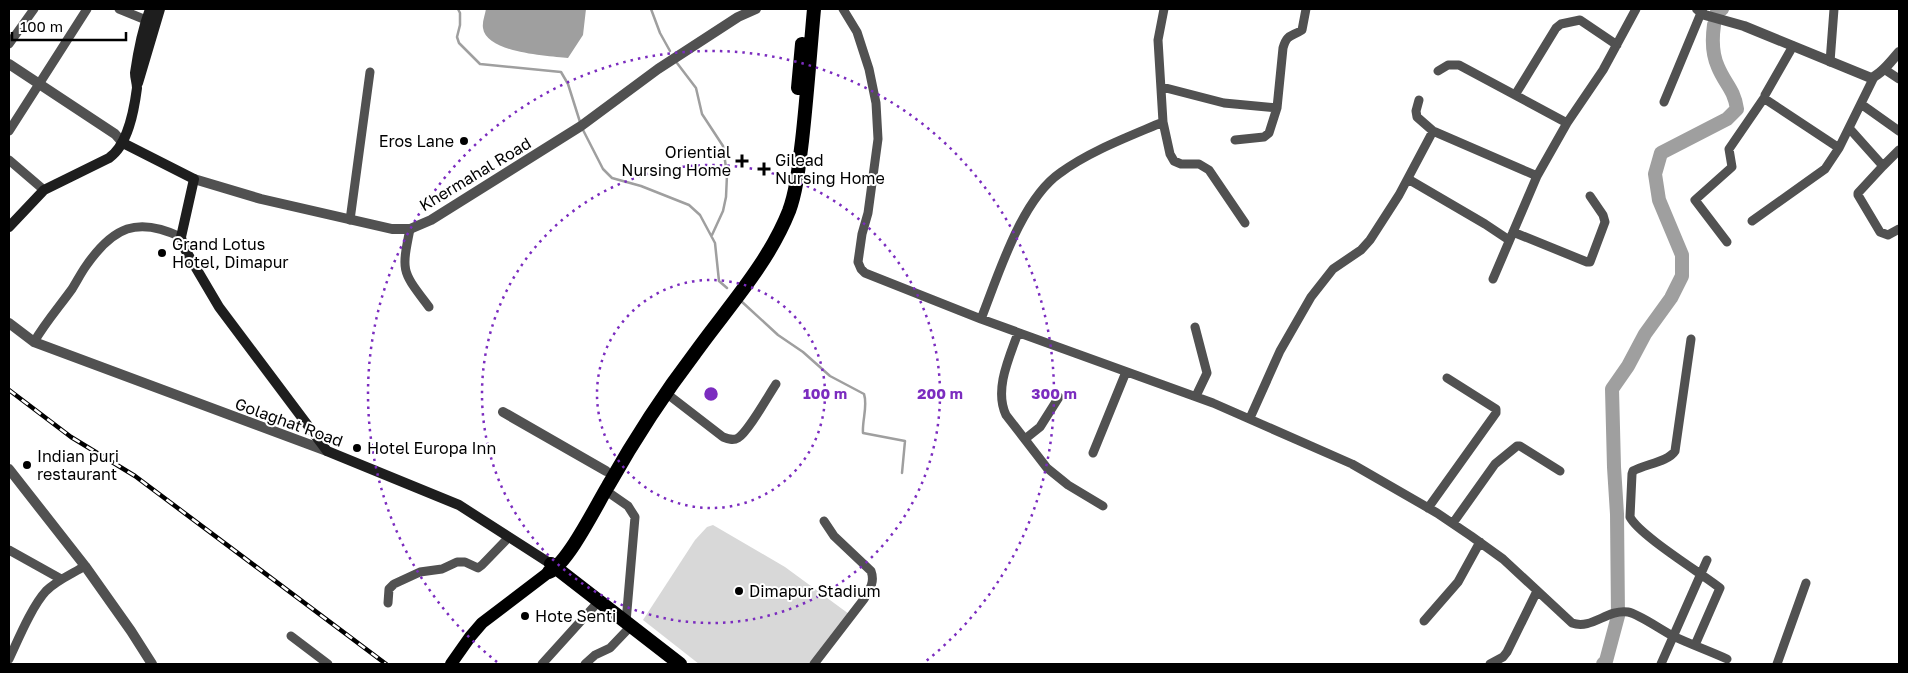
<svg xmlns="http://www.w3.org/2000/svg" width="1908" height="673" viewBox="0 0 1908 673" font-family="'Golos Text',sans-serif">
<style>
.green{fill:#d8d8d8}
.water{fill:#9f9f9f}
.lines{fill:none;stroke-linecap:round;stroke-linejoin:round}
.stream{stroke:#9f9f9f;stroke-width:2.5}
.river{stroke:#9f9f9f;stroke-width:14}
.minor{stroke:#515151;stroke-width:9}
.tertiary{stroke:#515151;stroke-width:10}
.secondary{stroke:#1e1e1e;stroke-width:10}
.primary{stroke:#000;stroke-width:12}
.trunk{stroke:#000;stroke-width:14}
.rail-casing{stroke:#000;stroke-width:4.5}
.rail{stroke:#fff;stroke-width:2.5;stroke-dasharray:8;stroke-linecap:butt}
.ring{fill:none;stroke:#7b2cbf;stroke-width:2.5;stroke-dasharray:2.5 5}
.poi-dot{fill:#000;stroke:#fff;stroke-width:2}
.labels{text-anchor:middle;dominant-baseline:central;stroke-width:4;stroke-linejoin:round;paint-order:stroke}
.poi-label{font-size:16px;fill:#000;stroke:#fff;text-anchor:start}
.street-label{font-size:16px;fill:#000;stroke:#fff}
.centre{fill:#7b2cbf;stroke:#fff;stroke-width:2.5}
.ring-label{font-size:15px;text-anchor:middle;font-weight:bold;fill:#7b2cbf;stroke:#fff;stroke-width:4;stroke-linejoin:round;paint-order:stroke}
</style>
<rect width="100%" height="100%" fill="#fff"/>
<path class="green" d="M713 525 785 567 849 614 812 664H699L643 620 695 540 707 527Z"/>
<path class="water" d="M486 9H586L583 35 568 58C549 56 486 53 483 28 482 22 485 15 486 9Z"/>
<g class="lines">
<path class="stream" d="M458 9 460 13V25L457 37 459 43 480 64 561 72 568 84 580 122
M651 9 660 33 670 51
M677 63 696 88 702 114 723 146 727 175 726 197 723 211 712 235
M582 128 603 169 612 178 641 186 689 205 700 215 715 243 719 281 727 288
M741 301 778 335 803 352 830 376 864 394C868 406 862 420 863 433L905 441 902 473"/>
<path class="river" d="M1717 12 1722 9
M1603 664 1606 661 1618 616 1617 514 1614 467 1612 389 1628 366 1645 334 1671 298 1682 276V255L1659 200 1655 174 1661 153 1727 119 1737 109C1734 89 1725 84 1718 67 1712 54 1712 39 1714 25"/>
<path class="minor" d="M119 9 146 20
M843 9 857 32 869 69 876 103 878 139 868 213 862 234 858 262 861 269 865 273 981 319 1213 403 1352 464 1437 513 1471 536 1503 559 1572 623C1592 630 1607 609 1628 612 1639 614 1661 630 1673 636 1690 644 1709 651 1727 659
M1164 9 1158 40 1163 122 1170 154 1174 161 1181 164H1199L1209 170 1245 223
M9 44 34 9
M1793 46 1765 95V99L1839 148
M1830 62 1834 9
M1884 69 1899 79
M1438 71 1448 65H1459L1567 123 1603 70 1636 9
M1162 87 1224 103 1277 108
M1515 95 1556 28 1561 24 1580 20 1617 45
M1419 100 1416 111 1417 117 1433 131 1537 176
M1664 102 1701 13
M1861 104 1899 131
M1849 128 1883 166 1858 193V195L1880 232 1888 235 1899 229
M9 131 87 9
M1235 140 1264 137 1269 133 1277 108 1283 48C1287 34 1291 37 1302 30L1306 9
M9 160 44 190
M1883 166 1899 150
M1408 179 1485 224 1509 240
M350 220 370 72
M1752 221 1825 169 1839 148 1874 77
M410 229C401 273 402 271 429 307
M1513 232 1587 262H1590L1605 222 1603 215 1590 196
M1727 242 1695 200 1732 167 1729 149 1764 98
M1493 279 1537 176 1567 123
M981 319C998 276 1021 200 1060 173 1090 151 1128 137 1163 122
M1195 327 1207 373 1196 396
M1018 333C1009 358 994 390 1006 415L1047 468 1068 485 1103 506
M1691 339 1675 451C1668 462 1645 464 1633 471L1632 474 1630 517C1639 535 1701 573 1720 588L1695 645
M34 342C45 323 59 307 72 289 77 281 81 273 86 266 113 227 137 216 181 237
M666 393 723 437C728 439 733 441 738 438 748 432 768 396 776 384
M1250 418 1280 351 1311 297 1333 269 1361 250 1370 240 1399 195 1433 131
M1025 439 1040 427 1059 397
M1093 453 1126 372
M605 490 628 506 635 517 626 622
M1428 508 1496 413V409L1447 378
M1453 523 1495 464 1517 446H1520L1560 471
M9 550 61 579
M388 603 389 589 394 584 420 572 442 569 457 562H465L478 568 482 565 509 537
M1424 621 1458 582 1480 542
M291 636 328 664
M9 659C18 640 32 606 46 591 57 580 72 574 85 566
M542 664 599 601
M585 664 595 655 610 648 631 626
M814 664 864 599C870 589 875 582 871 571L834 536 824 521
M1490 664 1503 657 1507 652 1537 591
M1661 664 1707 560
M1777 664 1806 583"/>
<path class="tertiary" d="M1697 9 1705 15 1744 26 1871 78C1882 74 1891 61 1899 52
M9 64 115 134 123 143
M194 179 261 199 392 229H410L431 220 581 126 658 69 738 17 756 9
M9 323 34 342 327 451
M503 412 606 471
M9 469 85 566 131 631 152 664"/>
<path class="secondary" d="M138 83 160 9
M123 143 194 179 181 237 183 246 219 307 327 451 459 505 551 564
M9 227 44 190 109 158C128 145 134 111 137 88 137 83 135 78 135 73 138 52 143 28 150 9"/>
<path class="primary" d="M451 664 470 637 482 623 549 572"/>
<path class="trunk" d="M798 88 802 44
M551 564 680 664
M549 572C568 563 596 506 608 486 634 440 663 395 695 353 728 307 768 264 789 211 797 189 799 164 802 141 807 97 810 53 814 9"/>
<g class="rail-casing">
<path id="rail" d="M9 390 71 437 135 476 386 664"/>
</g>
<use href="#rail" class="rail"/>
</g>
<g class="ring">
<circle cx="711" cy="394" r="114"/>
<circle cx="711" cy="394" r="229"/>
<path d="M497 662A343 343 0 1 1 925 662"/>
</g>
<g class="poi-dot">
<circle cx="464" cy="141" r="5"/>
<path d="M739.5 153.5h5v5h5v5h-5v5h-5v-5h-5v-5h5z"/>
<path d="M761.5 161.5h5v5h5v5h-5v5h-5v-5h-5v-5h5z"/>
<circle cx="162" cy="253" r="5"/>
<circle cx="357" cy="448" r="5"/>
<circle cx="27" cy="465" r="5"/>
<circle cx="739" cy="591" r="5"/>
<circle cx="525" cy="616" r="5"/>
</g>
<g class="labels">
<g class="poi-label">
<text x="454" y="141" text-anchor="end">Eros Lane</text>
<text x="731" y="152" text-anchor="end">Oriential<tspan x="731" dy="18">Nursing Home</tspan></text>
<text x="775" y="160">Gilead<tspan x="775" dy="18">Nursing Home</tspan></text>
<text x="172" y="244">Grand Lotus<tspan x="172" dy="18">Hotel, Dimapur</tspan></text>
<text x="367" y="448">Hotel Europa Inn</text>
<text x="37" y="456">Indian puri<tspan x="37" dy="18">restaurant</tspan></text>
<text x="749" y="591">Dimapur Stadium</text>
<text x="535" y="616">Hote Senti</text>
</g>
<g class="street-label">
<text transform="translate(475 174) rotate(-31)">Khermahal Road</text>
<text transform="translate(289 422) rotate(20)">Golaghat Road</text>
</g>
</g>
<circle cx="711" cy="394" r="8" class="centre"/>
<g class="ring-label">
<text x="825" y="399">100 m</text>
<text x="940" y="399">200 m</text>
<text x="1054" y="399">300 m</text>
</g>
<rect width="1908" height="673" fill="none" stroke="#000000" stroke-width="20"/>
<path d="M12 32v8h114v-8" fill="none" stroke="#000000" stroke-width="2.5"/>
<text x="20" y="32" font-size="15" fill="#000000" stroke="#ffffff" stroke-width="4" paint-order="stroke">100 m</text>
</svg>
